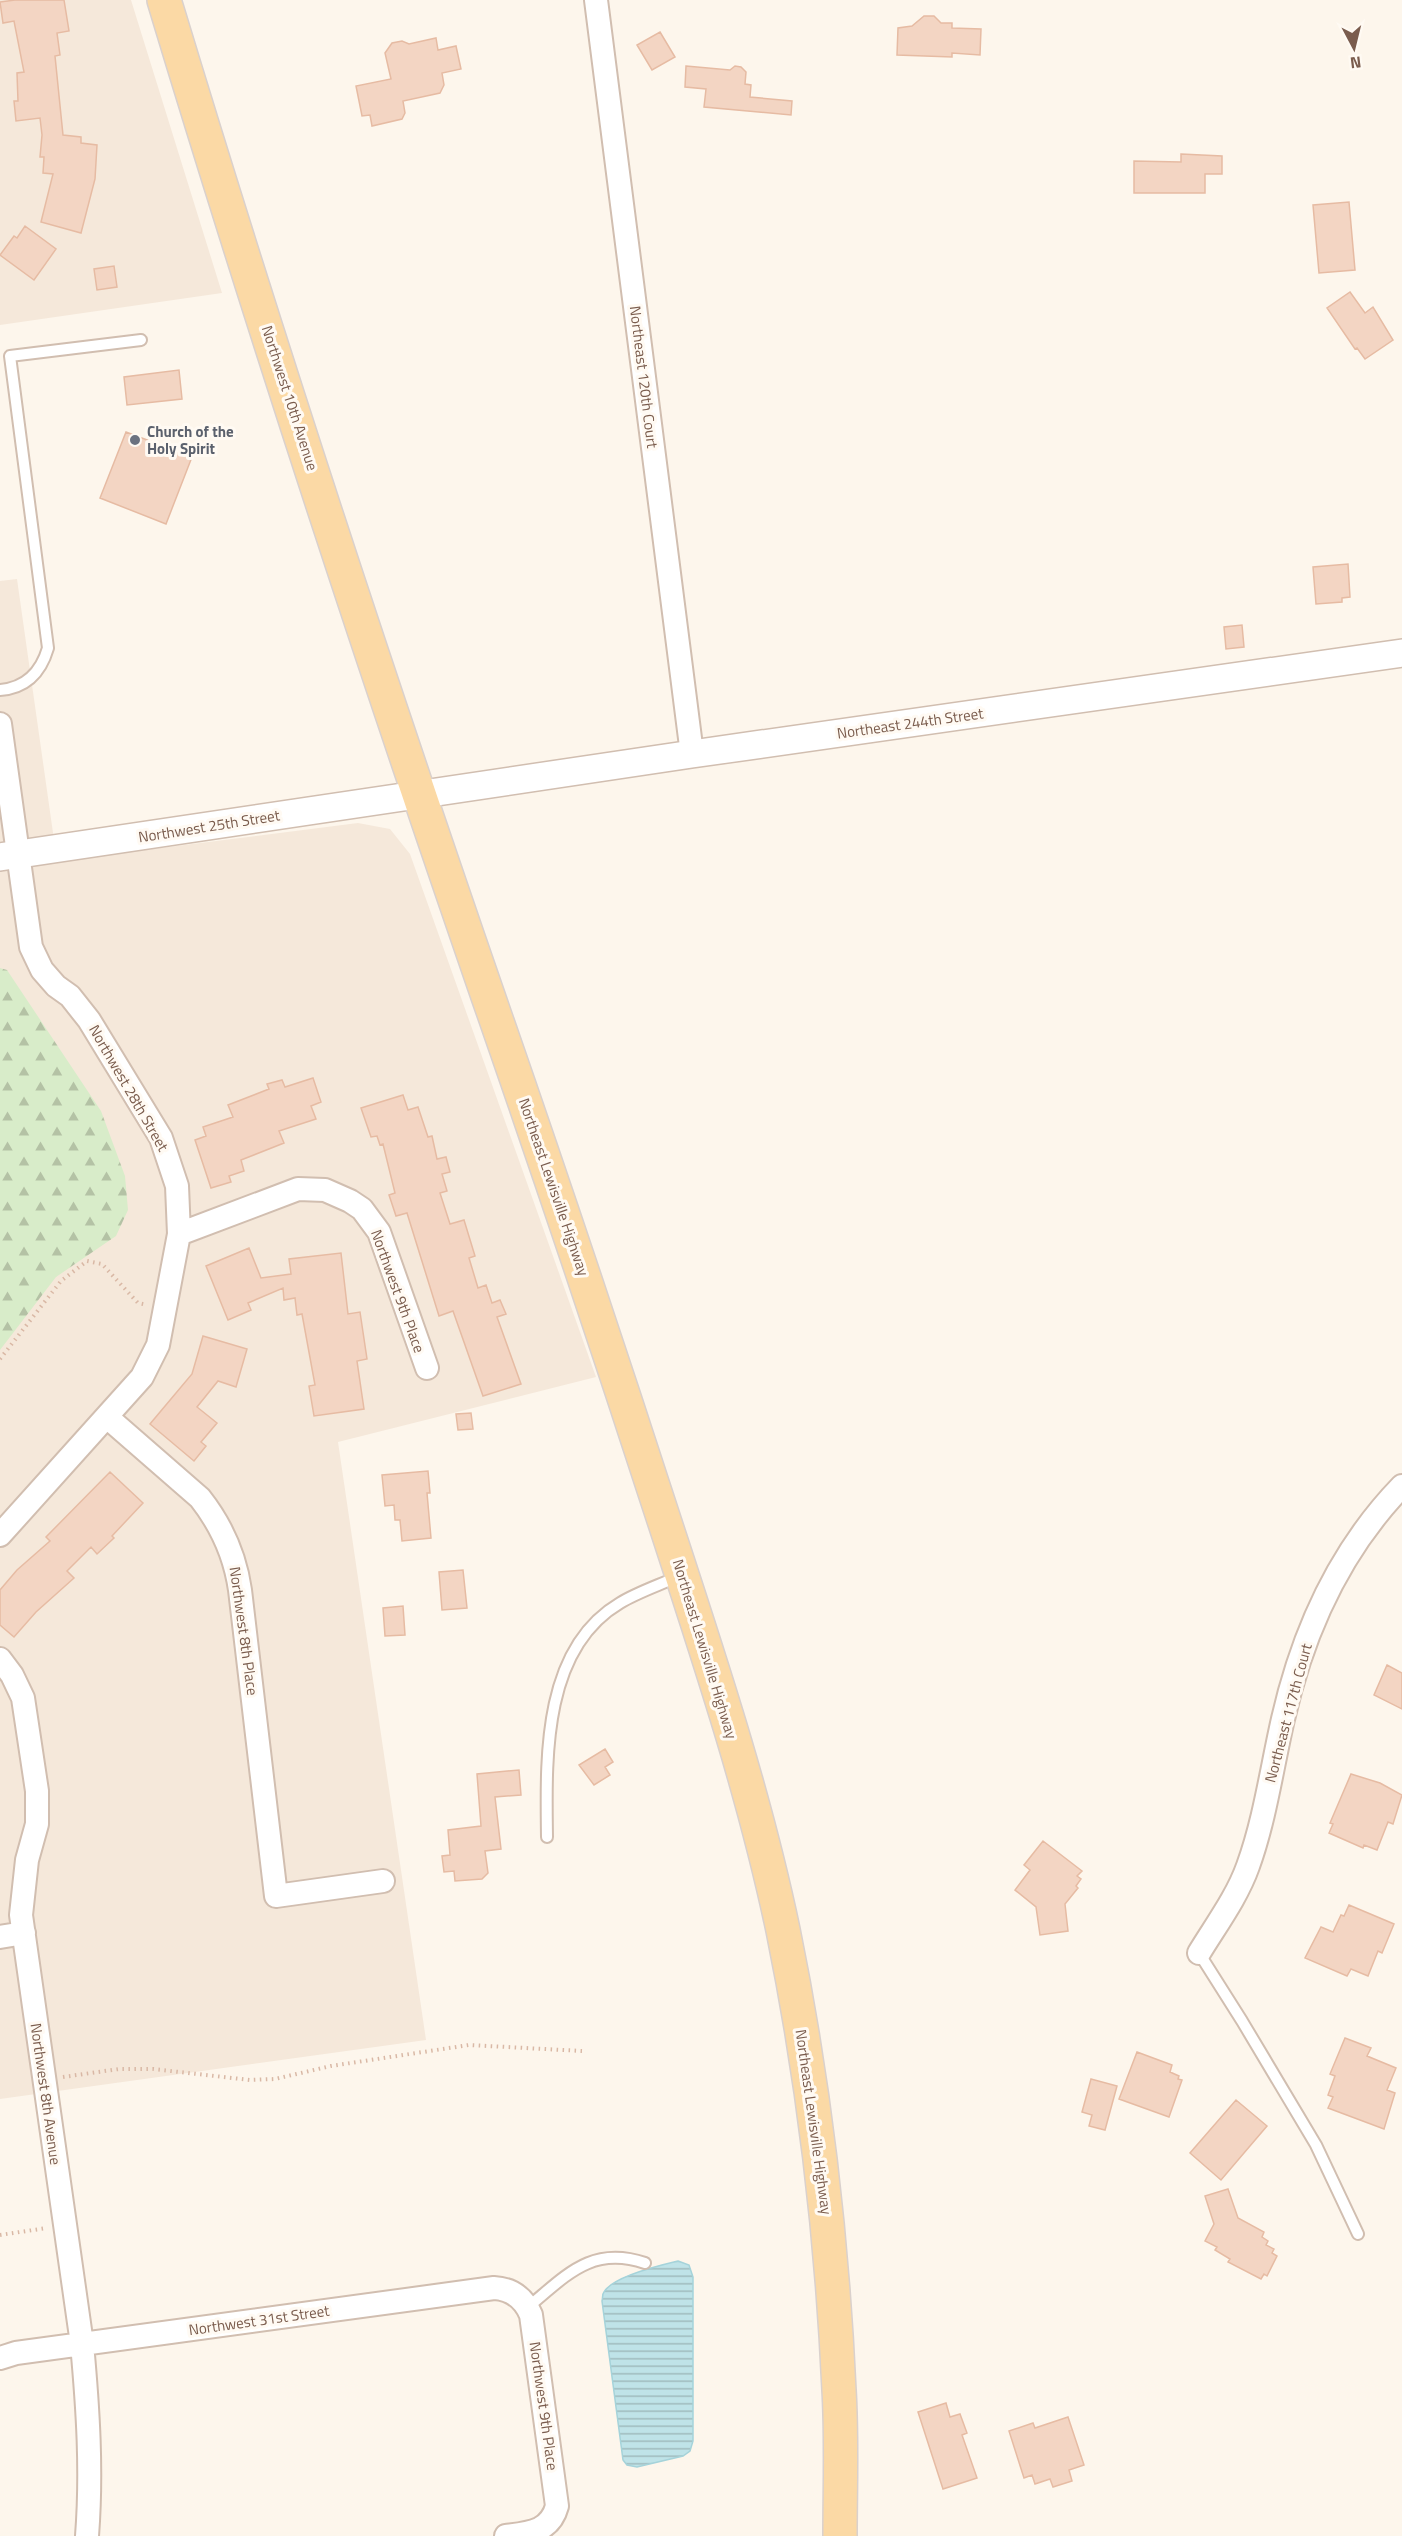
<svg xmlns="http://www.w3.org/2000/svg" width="1402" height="2536" viewBox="0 0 1402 2536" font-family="'Titillium Web',sans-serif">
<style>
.residential{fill:#f5e8da}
.forest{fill:url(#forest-firs)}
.water{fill:url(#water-rules);stroke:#a5d3da;stroke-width:1.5}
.building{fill:#f3d5c3;stroke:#e6bba3;stroke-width:1.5}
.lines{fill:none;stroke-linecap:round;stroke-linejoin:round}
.service-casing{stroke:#d1beb0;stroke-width:14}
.minor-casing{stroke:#d1beb0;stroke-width:26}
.tertiary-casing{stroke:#d1beb0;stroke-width:30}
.primary-casing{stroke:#dad1cd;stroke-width:36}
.path{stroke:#d9b8a5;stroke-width:4;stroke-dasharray:1.5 4.5;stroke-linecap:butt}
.service{stroke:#fff;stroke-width:10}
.minor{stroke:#fff;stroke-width:22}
.tertiary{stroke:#fff;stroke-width:27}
.primary{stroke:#fbd9a5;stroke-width:33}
.worship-dot{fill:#6b7280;stroke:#fffaf3;stroke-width:2}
.labels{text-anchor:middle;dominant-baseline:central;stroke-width:6;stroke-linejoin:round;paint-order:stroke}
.street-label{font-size:15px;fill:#7a5c4d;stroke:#fffaf3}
.worship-label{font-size:15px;font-weight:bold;fill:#5b616d;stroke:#fffaf3;text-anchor:start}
</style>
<defs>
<pattern id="forest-firs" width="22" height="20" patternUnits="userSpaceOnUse" patternTransform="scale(1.5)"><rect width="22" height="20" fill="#d8ecc9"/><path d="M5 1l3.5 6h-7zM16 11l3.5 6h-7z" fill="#b4c2a5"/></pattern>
<pattern id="water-rules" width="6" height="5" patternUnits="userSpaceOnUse" patternTransform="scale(1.5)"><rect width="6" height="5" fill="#bfe3e8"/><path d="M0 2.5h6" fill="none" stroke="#a0bbbe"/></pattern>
</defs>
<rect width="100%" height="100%" fill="#fdf6ec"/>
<path class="residential" d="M0 0H131L222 293 0 325Z
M17 579 57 861 358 823 390 829 410 854 596 1377 338 1442 426 2040 0 2099V581Z"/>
<path class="forest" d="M0 968 7 970 101 1111 125 1176 128 1210 116 1236 56 1277 0 1350Z"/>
<path class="water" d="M678 2261 689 2265 693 2277V2441L690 2451 683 2456 637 2467 627 2465 623 2460 602 2301C603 2298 602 2294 604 2292 613 2276 661 2265 678 2261Z"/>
<path class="building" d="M15 0H64L69 31 57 33 60 55 55 56 63 135 81 137V143L97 145 95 179 81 233 41 222 53 174 43 173 44 157H40L42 135 40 118 16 121 14 101H18L17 73 24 72 14 21 3 23 0 2Z
M924 16H934L941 23H952V28L981 29 980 55 952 53V57L897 55 898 28 912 26Z
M660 32 675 57 652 70 637 45Z
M436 38 438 50 456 46 461 69 442 73 444 85 440 93 403 101 405 113 402 119 372 126 370 115 362 116 356 86 391 79 385 53 392 43 402 41 409 44Z
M686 66 730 70 735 66 741 67 746 72 745 84 751 85 750 97 792 101 791 115 704 107 706 89 685 87Z
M1181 154 1222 156V174H1205V193H1134V161L1181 162Z
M1349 202 1355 270 1319 273 1313 205Z
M25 226 56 249 34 280 0 255 14 236 17 238Z
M114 266 117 287 97 290 94 269Z
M1350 292 1365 313 1373 307 1393 340 1365 359 1357 348 1355 349 1327 308Z
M179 370 182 399 127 405 124 377Z
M126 432 192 457 166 524 100 498Z
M1348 564 1350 597 1342 598V602L1316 604 1313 567Z
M1242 625 1244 647 1226 649 1224 627Z
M313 1078 321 1102 311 1106 316 1119 279 1131 284 1143 241 1160 244 1171 229 1176 231 1182 211 1188 195 1140 206 1136 203 1127 233 1117 228 1105 269 1089 267 1084 282 1080 285 1087Z
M403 1095 408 1110 418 1107 428 1137 432 1136 437 1159 446 1157 450 1172 442 1174 447 1191 440 1193 450 1224 464 1220 475 1256 469 1258 478 1288 486 1285 492 1303 500 1300 506 1314 497 1317 521 1384 483 1396 453 1311 439 1316 407 1213 396 1216 389 1195 395 1193 383 1144 380 1145 377 1136 371 1137 361 1108Z
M249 1248 261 1278 291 1274 289 1259 341 1253 348 1314 360 1312 367 1359 357 1361 364 1409 314 1416 309 1386 315 1385 302 1314 297 1315 295 1298 284 1300 283 1288 248 1303 251 1310 228 1320 206 1266Z
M203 1336 247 1349 236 1387 218 1381 197 1407 217 1423 201 1442 206 1446 194 1461 150 1424 192 1374Z
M471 1413 473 1429 458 1430 456 1414Z
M428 1471 430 1493H427L431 1538 402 1541 400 1520H395L394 1505 385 1506 382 1475Z
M110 1472 143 1503 112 1536 114 1538 97 1554 91 1547 67 1571 74 1578 36 1612 14 1637 0 1625V1590L17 1570 50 1541 46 1537Z
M463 1570 467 1608 442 1610 439 1572Z
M403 1606 405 1635 385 1636 383 1608Z
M1387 1665 1402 1673V1709L1374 1695Z
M605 1749 613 1762 605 1767 610 1775 594 1785 579 1765Z
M519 1770 521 1795 495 1797 501 1849 485 1851 488 1873 482 1879 455 1881 454 1871 444 1872 442 1856 450 1855 448 1830 481 1826 477 1774Z
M1351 1774 1380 1783 1402 1795 1393 1824 1388 1822 1377 1850 1364 1845 1363 1848 1329 1833 1333 1824 1330 1823Z
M1043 1841 1082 1871 1077 1876 1081 1879 1076 1886 1078 1888 1065 1904 1068 1931 1040 1935 1036 1907 1015 1890 1030 1870 1024 1865Z
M1349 1905 1394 1924 1382 1953 1378 1951 1368 1976 1351 1969 1347 1976 1305 1958 1321 1927 1333 1932 1341 1915 1344 1916Z
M1345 2038 1371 2048 1367 2056 1396 2068 1387 2090 1395 2093 1384 2129 1328 2108 1333 2097 1328 2095 1335 2076 1330 2074Z
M1137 2052 1172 2065 1170 2072 1179 2076 1178 2079 1182 2080 1169 2117 1119 2099Z
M1091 2079 1117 2086 1105 2130 1089 2126 1092 2115 1082 2112Z
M1236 2100 1267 2126 1221 2180 1190 2153Z
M1228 2189 1238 2218 1264 2232 1262 2237 1268 2241 1266 2245 1274 2249 1272 2253 1277 2256 1267 2276 1264 2274 1261 2279 1228 2262 1230 2259 1215 2250 1217 2247 1205 2241 1214 2224 1205 2196Z
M946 2403 950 2417 960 2414 967 2433 962 2435 977 2478 943 2489 918 2412Z
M1068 2417 1084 2465 1069 2470 1072 2481 1053 2487 1050 2479 1035 2484 1032 2475 1024 2478 1009 2431 1033 2423 1035 2428Z"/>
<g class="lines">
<g class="service-casing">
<path id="service" d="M0 690C26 688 41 672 48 648L10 356 141 340
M547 1837C546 1759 542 1649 620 1603 638 1592 660 1585 679 1576
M1199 1953 1242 2021 1316 2145 1358 2234
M528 2307C566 2276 591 2245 645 2263"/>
</g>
<g class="minor-casing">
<path id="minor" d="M596 0 692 754
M0 724 31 947 42 970 56 986 70 996 89 1020 161 1138 177 1186 179 1234 158 1345 142 1377 0 1535
M179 1234 298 1189 325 1190 350 1201 362 1209 379 1232 427 1368
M107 1417 200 1498C222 1526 235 1555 240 1590L276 1896 383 1881
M0 1659 12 1675 23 1698 37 1791V1824L27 1860 21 1915 82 2344C88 2409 92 2471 87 2536
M0 1937 24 1933
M1199 1953C1216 1925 1237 1897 1248 1866 1265 1819 1272 1767 1283 1719 1303 1631 1339 1551 1402 1486
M0 2358 16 2353 494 2288C512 2289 524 2298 531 2315L557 2506C550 2532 529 2533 506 2536"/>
</g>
<g class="tertiary-casing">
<path id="tertiary" d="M0 857 692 754 1402 653"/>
</g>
<g class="primary-casing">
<path id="primary" d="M164 0C265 334 374 666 488 996 549 1171 608 1347 665 1523 709 1658 754 1792 783 1930 814 2082 832 2236 839 2390 842 2439 840 2488 840 2536"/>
</g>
<path class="path" d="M0 1359 61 1281 87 1261 102 1264 138 1303 147 1305
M63 2077 119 2069H153L250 2080 275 2079 331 2066 469 2045 582 2051
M0 2235 47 2228"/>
<use href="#service" class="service"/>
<use href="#minor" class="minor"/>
<use href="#tertiary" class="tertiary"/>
<use href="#primary" class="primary"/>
</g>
<circle class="worship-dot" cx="135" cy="440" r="6"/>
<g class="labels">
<g class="street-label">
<text transform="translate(644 377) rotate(83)">Northeast 120th Court</text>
<text transform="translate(290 398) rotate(72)">Northwest 10th Avenue</text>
<text transform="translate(910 723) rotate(-8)">Northeast 244th Street</text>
<text transform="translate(209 826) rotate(-9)">Northwest 25th Street</text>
<text transform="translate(129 1088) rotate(60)">Northwest 28th Street</text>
<text transform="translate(554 1187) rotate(71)">Northeast Lewisville Highway</text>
<text transform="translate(398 1291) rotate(70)">Northwest 9th Place</text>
<text transform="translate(244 1631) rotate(82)">Northwest 8th Place</text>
<text transform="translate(705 1649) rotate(73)">Northeast Lewisville Highway</text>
<text transform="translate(1288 1713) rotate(-75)">Northeast 117th Court</text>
<text transform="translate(46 2094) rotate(82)">Northwest 8th Avenue</text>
<text transform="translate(814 2122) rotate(82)">Northeast Lewisville Highway</text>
<text transform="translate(259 2320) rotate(-8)">Northwest 31st Street</text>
<text transform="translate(544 2406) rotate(82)">Northwest 9th Place</text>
</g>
<g class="worship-label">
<text x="147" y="431">Church of the<tspan x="147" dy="17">Holy Spirit</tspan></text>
</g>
</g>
<g transform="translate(1354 48) rotate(173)" stroke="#fffaf3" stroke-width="4.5" paint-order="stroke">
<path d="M0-4.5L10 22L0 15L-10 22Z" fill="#7a5c4d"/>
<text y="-9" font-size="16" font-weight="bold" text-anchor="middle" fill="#7a5c4d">N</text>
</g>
</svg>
